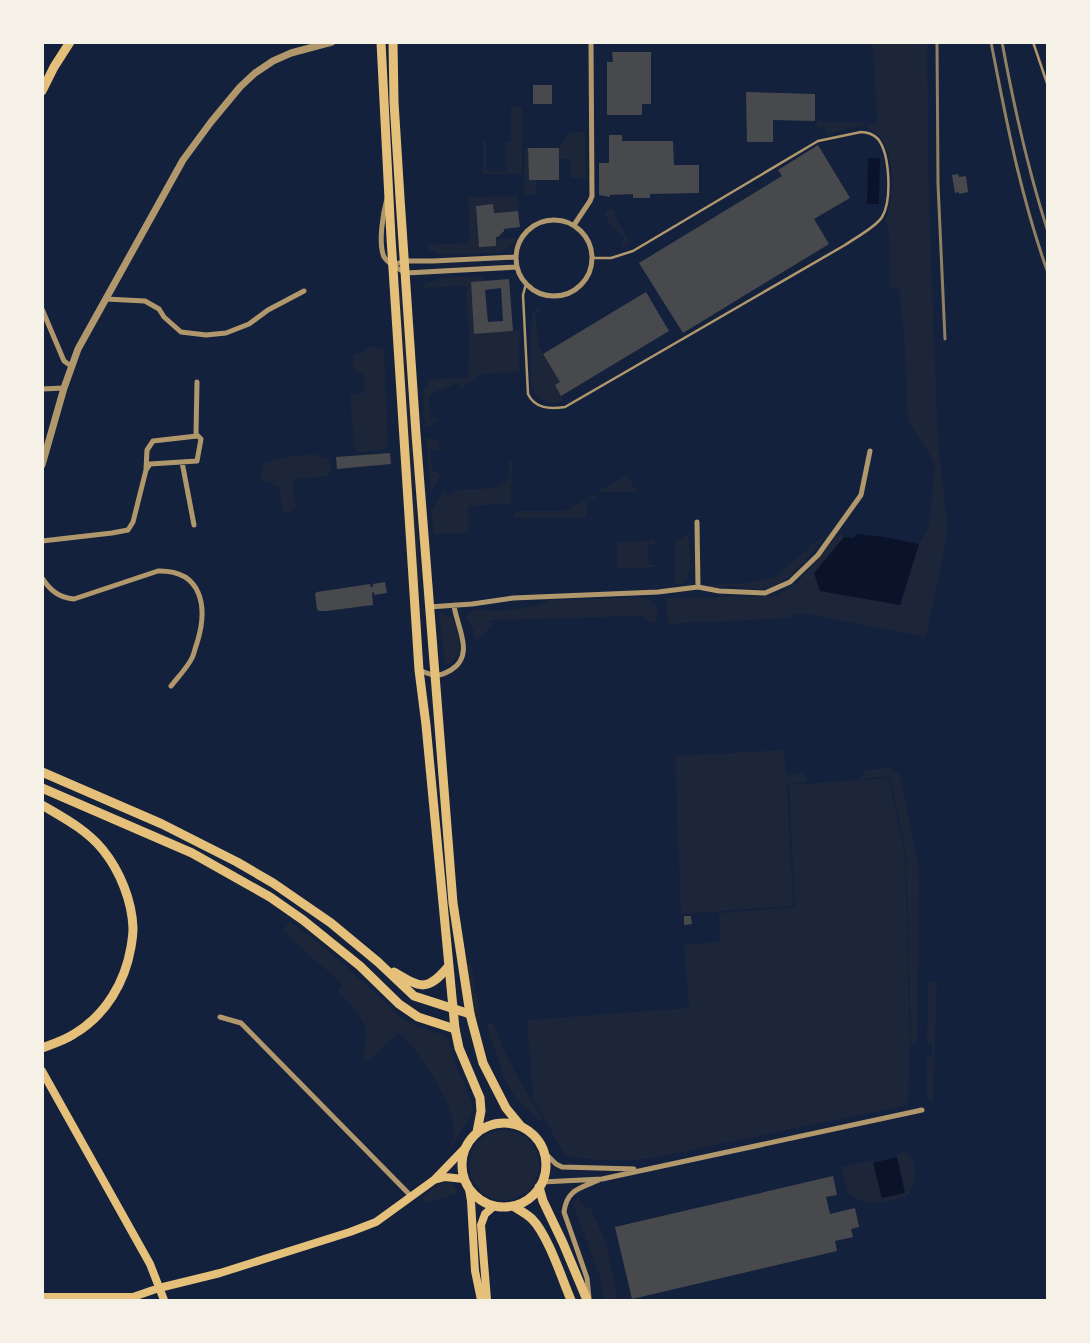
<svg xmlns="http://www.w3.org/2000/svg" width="1090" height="1343" viewBox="0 0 1090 1343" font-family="'Fira Sans',sans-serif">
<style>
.green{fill:#1d2539}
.water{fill:#0b132b}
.building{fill:#48494c;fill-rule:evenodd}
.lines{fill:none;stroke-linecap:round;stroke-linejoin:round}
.service{stroke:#b1986c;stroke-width:2.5}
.minor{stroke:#b1986c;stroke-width:5}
.tertiary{stroke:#b1986c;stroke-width:7}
.secondary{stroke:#e5c07b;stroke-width:8}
.primary{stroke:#e5c07b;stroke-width:9}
.trunk{stroke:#e5c07b;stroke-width:9}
.rail{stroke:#918062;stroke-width:3}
</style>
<rect width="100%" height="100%" fill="#14213d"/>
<path class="green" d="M873 43H927L929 200 938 444 947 521 946 542 926 637 801 613 792 615 791 618 668 624 666 598 775 596 796 584 840 533 844 537 814 573 820 591 900 605 919 544 929 526 935 463 908 421 904 332 899 288 890 287 889 229 885 221C896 197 897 140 867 127V124L827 134 824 127 817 128V121L877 124Z
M511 107H522V174H483V141H486L487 171H506V142H511Z
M570 132H585L586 180 582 178H571L570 159H559V148Z
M525 148H528L529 180H536V195H524Z
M518 196V211L494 213 493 204 476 206 479 247 496 239 516 238C513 246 506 250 498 253L439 255 436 251H431L424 245 470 243 468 197Z
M609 210H614L618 222 631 243 620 248 624 237C614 230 609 224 604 212Z
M479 276 487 281 471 282 475 334 519 331V372L479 374 473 381 461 389 458 383 439 391 438 389 429 398 430 418H438L437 421 431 426H425L423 390 430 380 468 377 469 338 466 286 422 288 427 283 439 281V278Z
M399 291H401L421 585 418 586Z
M537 307 542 310 535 314 539 347 560 382 555 385 564 401C552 405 538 401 533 389 529 377 531 328 532 313Z
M371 346 382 348 384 351 388 446 384 449 357 453 354 446 350 396 364 392V374L357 373 352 367 354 354 363 352Z
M426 438 435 439 439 443 440 452 430 449 432 471 441 474 431 493Z
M313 454 329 460 332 470 328 476 295 479 292 488 296 507 290 513 283 512 279 487 261 480 263 464 280 458Z
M509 460H512L511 504 468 506 469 533H433L432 511 444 490 449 495C452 493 456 491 460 490 475 487 498 493 509 478Z
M627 475 637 492H596Z
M595 494V500H587V518H515V511H565Z
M827 533C810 555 792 583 763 589 753 590 741 587 731 586 723 586 716 588 708 587L707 585 747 583 775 577Z
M688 535C689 545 692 573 687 581 684 585 680 584 675 584V541Z
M653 538 656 544H648L649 565H656L655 567 617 569V542L647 541Z
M645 598C656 601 660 612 656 622H650L643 616 488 620 492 626C485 630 483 637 476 640L474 631 465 617 475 610 498 611 538 606 549 600Z
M439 613 450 616C452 619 455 622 457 626 462 637 461 664 445 665Z
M784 750 786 775 805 773 806 782 787 784 793 906 681 914 675 756Z
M890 768 898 773 901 780 918 864 919 884 917 1043 911 1044 906 853 890 776 860 779 866 770Z
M889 778 905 853 910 1044 908 1105 648 1159C621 1160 591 1162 565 1155L533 1100 527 1020 689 1008 684 945 720 942 719 913 795 907 789 785Z
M289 922 313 938 362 981 401 1018 418 1026 443 1035 449 1041 455 1063 472 1103V1111L470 1117 451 1148 450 1147C451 1144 453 1140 454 1136 458 1109 419 1050 399 1033L367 1062 362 1059C373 1024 360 1015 338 991L343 985 283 931Z
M471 962 481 1019 476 1020 466 964Z
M928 981 937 982 933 1100 929 1101 927 1094V1057H932L933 1044H927Z
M493 1023 509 1061 542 1119 539 1121 517 1100 506 1082 486 1025Z
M469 1165a35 35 0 1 1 70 0a35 35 0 1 1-70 0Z
M901 1149C920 1162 918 1177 908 1195 886 1204 868 1206 848 1194L841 1167 873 1160 882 1198 905 1192 896 1155 901 1154Z
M446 1182 453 1184 458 1193 426 1204 422 1197 437 1185Z
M578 1198 585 1209 590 1207 606 1243 618 1300H605L599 1275 574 1206 575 1201Z"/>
<path class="water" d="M868 158H880L879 204H867Z
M856 534 884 537 919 544 900 605 820 591 814 573 844 537 854 538Z
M897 1157 905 1193 882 1198 873 1163Z"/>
<path class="building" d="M612 52H651V104H642V115H607V62H613Z
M533 85H552V104H533Z
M746 92 815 94V121L773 120V142H747Z
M609 135H622V141H673L674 165H699V193L650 194V198H633V194L610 195V197L599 195V163H609Z
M818 145 850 198 814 219 829 244 683 333 639 263 782 176 778 170Z
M528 148H559V180H529Z
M958 174 959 177 966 176 968 192 959 194V192L955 193 952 175Z
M493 204 494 213 518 211 520 227 504 229V231L498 237H496V246L479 247 476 206Z
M509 279 513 331 474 334 471 282ZM501 288 503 321 488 322 485 290Z
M646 292 669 331 561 396 555 385 560 382 543 354Z
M390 453 391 464 337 469 336 457Z
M385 582 387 593 374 595V592L372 593 373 605 326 611H319L317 609 315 594 317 592 370 584 371 587H373V584Z
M684 916H691L692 924 684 925Z
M833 1176 837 1195 826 1197 830 1214 855 1208 859 1227 851 1229 853 1237 835 1241 837 1251 632 1299 615 1227Z"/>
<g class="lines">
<path class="service" d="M1033 42 1048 86
M526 284 523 295 528 394C535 409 550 409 565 407L845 245C855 238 876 227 882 217 892 201 890 154 878 139 873 134 868 132 861 132L818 141 633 251 611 258H592"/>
<path class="minor" d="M387 199C383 213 378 243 384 257 389 265 399 269 406 273L517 267
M516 258a38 38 0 1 1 76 0a38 38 0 1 1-76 0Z
M574 225 590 201 592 196 591 42
M393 265 405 261H433L516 257
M106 299 145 301 159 309 164 317 181 332 206 335 226 333 249 324 268 310 304 291
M42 309 64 361 71 366
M42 389 64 388
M182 462 194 525
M146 469 147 450 153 441 197 436
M697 522 698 587
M42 541 112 533 128 530 133 522 146 470 150 464 197 461 201 439 196 434 197 382
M42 578C50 590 59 598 74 599L158 571C203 570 208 608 197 643 195 648 194 654 192 658 187 668 178 677 171 686
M429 607 472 604 513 598 658 592 698 587 719 591 765 593 790 582 818 555 861 495 870 451
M419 670C434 676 437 678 451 670 476 655 456 625 454 605
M220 1017 241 1023 411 1196
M544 1152 556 1164 562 1167 634 1169
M542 1182 602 1179 922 1110
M589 1298 587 1278 564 1212C567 1189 581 1188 599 1180"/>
<path class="tertiary" d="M42 465 64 388 78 349 183 160 211 122 240 87 255 73 273 61 291 53 332 42"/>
<path class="secondary" d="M42 1071 150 1264 164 1300
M434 1180 445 1177 464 1179
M469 1189 471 1201 475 1271 481 1300
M42 1297H133L159 1288 220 1273 350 1232 376 1222 434 1180 464 1149
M487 1300 481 1225 485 1214 494 1206"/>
<path class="primary" d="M381 42 391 238 419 670 426 725 455 1029 459 1048 480 1098 481 1111 477 1132
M393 42 394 102 400 198 416 434 453 903 470 1014 483 1063 506 1108 520 1125
M42 91 54 67 70 42
M462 1165a42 42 0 1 1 84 0a42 42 0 1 1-84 0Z
M539 1187 543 1201 563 1243 587 1300
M513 1206C519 1210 527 1214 532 1219 548 1235 562 1279 571 1300"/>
<path class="trunk" d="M42 772 162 824 237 862 273 883 331 923 378 962 414 996 470 1014
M42 788 192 853 270 897 303 920 360 966 399 1004 418 1017 455 1029
M42 805C64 818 87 830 103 850 120 871 132 901 133 928 133 934 132 941 131 947 125 982 106 1015 74 1034 65 1040 53 1044 42 1048
M394 972C421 988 427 992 448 967"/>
<path class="rail" d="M937 42 938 184 945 339
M991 42C1006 120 1021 198 1048 273
M1002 42C1014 107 1028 170 1048 232"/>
</g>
<rect width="1090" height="1343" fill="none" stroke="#f6f1e7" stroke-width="88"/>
</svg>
